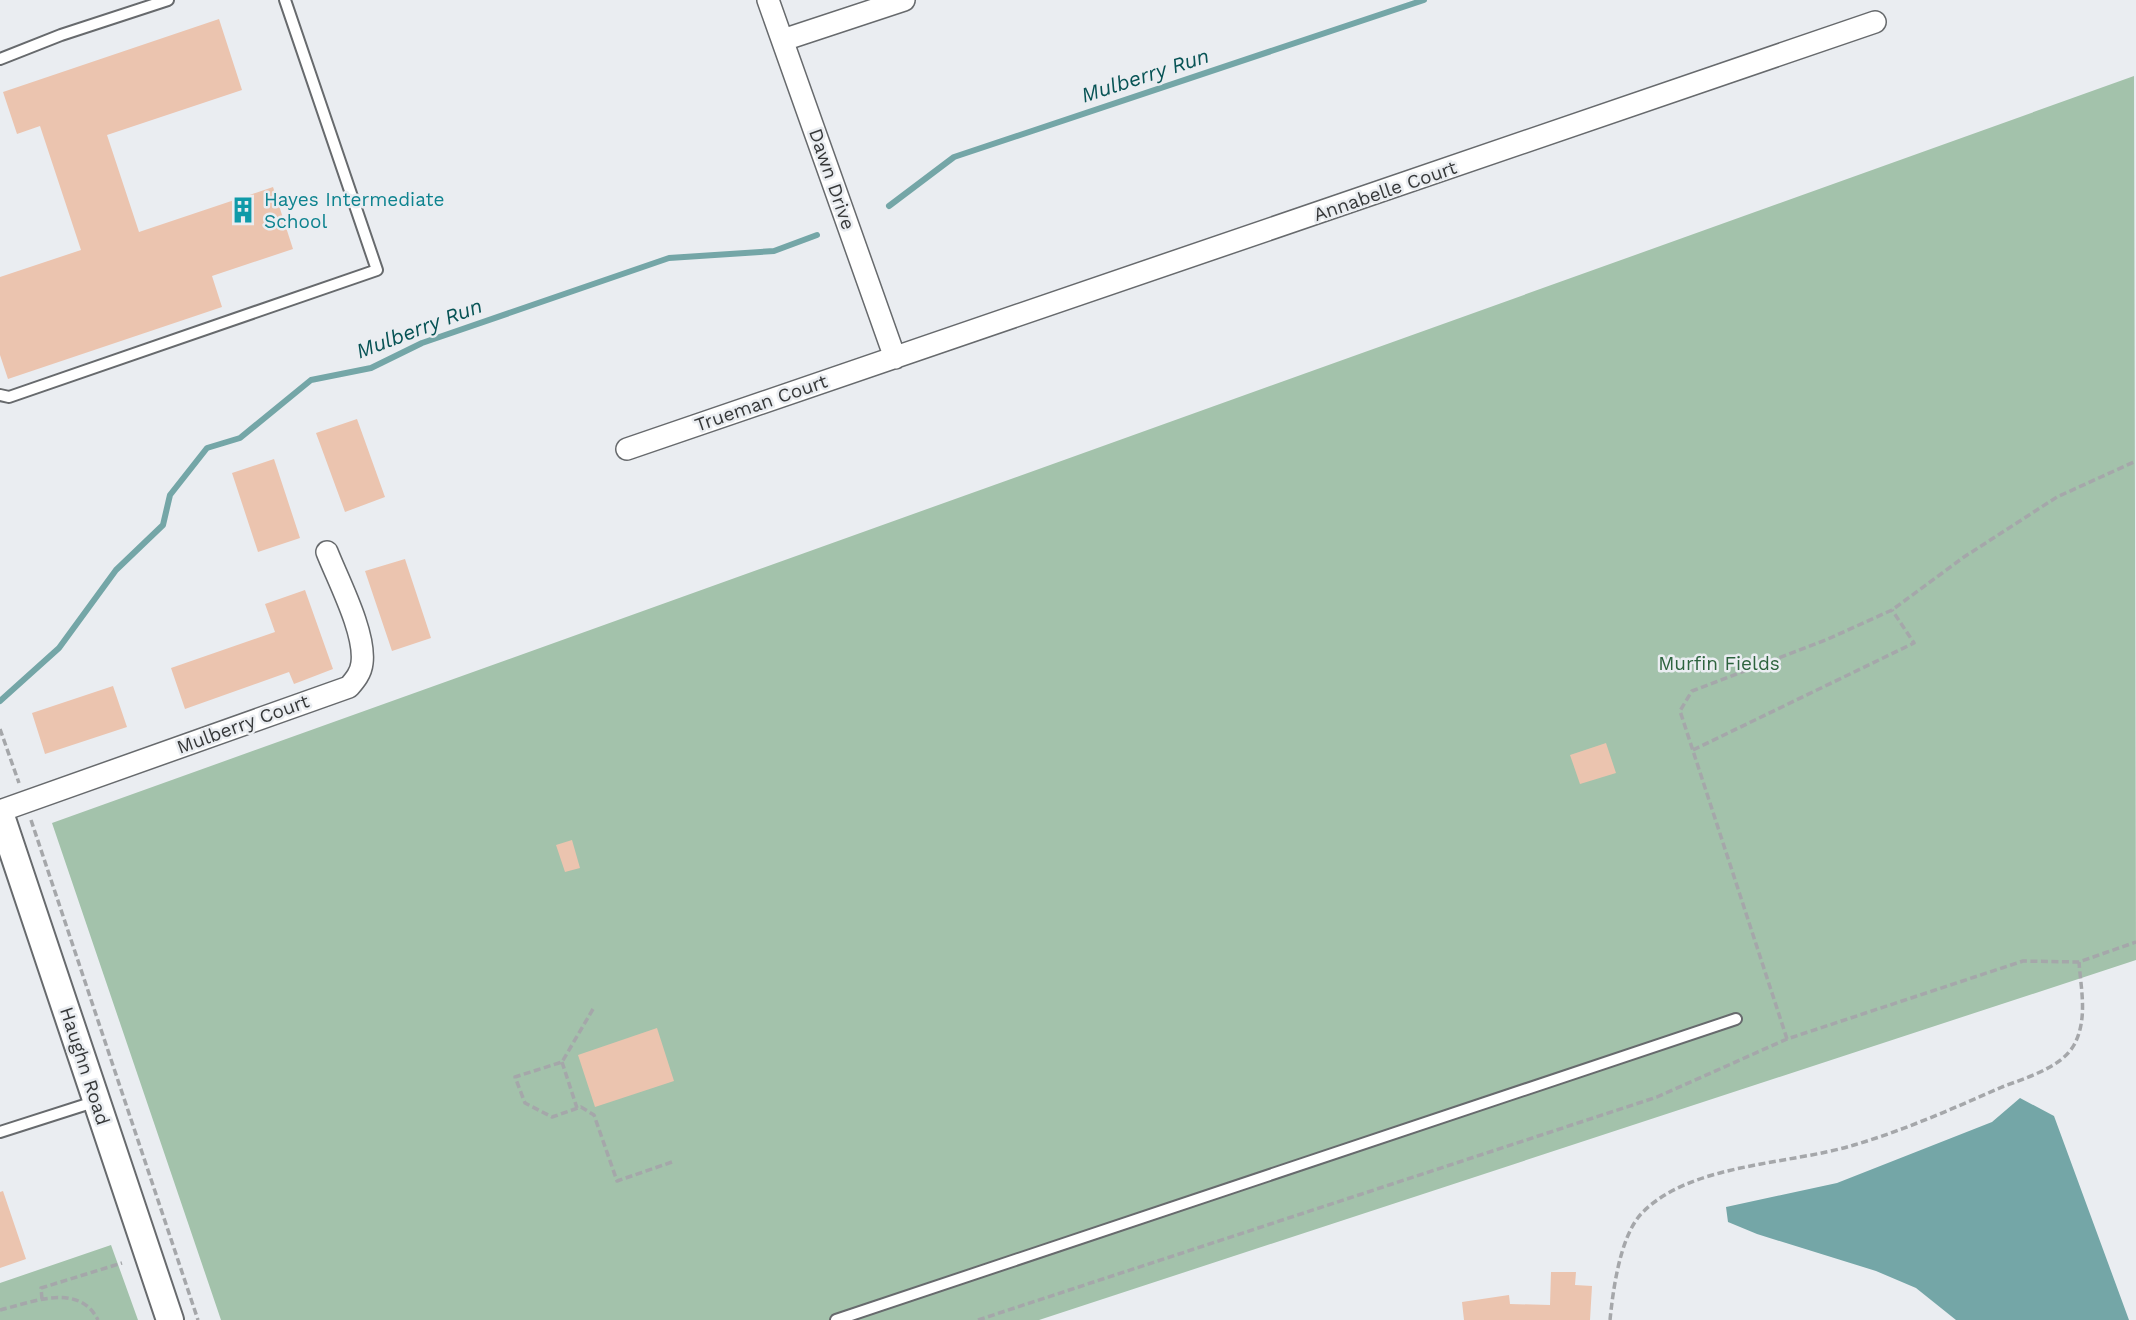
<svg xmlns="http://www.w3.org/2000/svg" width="2136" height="1320" viewBox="0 0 2136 1320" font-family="'Work Sans',sans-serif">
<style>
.green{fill:#a3c2ab}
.water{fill:#74a6a7}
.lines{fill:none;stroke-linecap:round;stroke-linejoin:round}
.stream{stroke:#74a6a7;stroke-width:6}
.building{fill:#ebc4af}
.service-casing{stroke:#676a6d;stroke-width:14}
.minor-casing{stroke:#676a6d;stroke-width:24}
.tertiary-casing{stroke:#676a6d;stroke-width:30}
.path{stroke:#a5a7aa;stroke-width:3.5;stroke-dasharray:7 3.5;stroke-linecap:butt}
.service{stroke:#fff;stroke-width:10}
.minor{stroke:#fff;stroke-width:21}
.tertiary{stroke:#fff;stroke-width:26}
.labels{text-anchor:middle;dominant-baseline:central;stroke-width:5;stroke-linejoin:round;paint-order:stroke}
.street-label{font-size:19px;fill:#363839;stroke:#eaedf1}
.culture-label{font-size:19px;fill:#0d838f;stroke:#eaedf1;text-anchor:start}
.park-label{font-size:19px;fill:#2d633e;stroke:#eaedf1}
.water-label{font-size:21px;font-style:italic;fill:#075355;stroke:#eaedf1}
</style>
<rect width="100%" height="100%" fill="#eaedf1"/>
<path class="green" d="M2134 76 2136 960 1039 1320H221L52 823Z
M111 1245 138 1320H0V1283Z"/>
<path class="water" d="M2020 1098 2054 1116 2129 1320H1956L1916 1288 1876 1271 1757 1234 1728 1222 1726 1207 1837 1183 1992 1122Z"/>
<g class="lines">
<path class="stream" d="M889 206 954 157 1424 0
M0 701 59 648 116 570 163 525 170 495 207 448 240 438 311 380 371 368 422 343 669 258 774 251 817 235"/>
</g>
<path class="building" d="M219 19 242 90 107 135 139 232 273 187 293 249 212 276 222 307 8 379 0 355V277L81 250 40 126 17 134 3 92Z
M357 419 385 497 345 512 316 433Z
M274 459 300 538 258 552 232 473Z
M405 559 431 638 392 651 365 571Z
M305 590 333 669 294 684 289 672 185 709 171 668 275 632 265 604Z
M113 686 127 727 45 754 32 713Z
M1606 743 1616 773 1580 784 1570 755Z
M572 840 580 868 565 872 556 845Z
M657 1028 674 1081 595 1107 578 1055Z
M3 1191 26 1259 0 1268V1192Z
M1551 1272H1576L1575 1285 1592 1286 1590 1320H1464L1462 1302 1509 1295 1510 1304 1550 1305Z"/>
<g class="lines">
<g class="service-casing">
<path id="service" d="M0 59 61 35 168 0
M0 395 9 397 377 270 285 0
M0 1132 97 1101
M836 1320 1736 1019"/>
</g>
<g class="minor-casing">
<path id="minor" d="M768 0 895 358
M783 40 904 0
M627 449 1875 22
M0 811 349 687C355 680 361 673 362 663 366 633 338 580 327 552"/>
</g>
<g class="tertiary-casing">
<path id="tertiary" d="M0 813 170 1320"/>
</g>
<path class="path" d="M0 729 19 783
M1693 750 1914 643 1892 610
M31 820 198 1320
M593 1009 562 1062 515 1077 525 1103 552 1117 581 1107 594 1115 617 1181 672 1162
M1787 1039 1680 711 1692 691 1828 639 1892 610 1964 557 2057 497 2136 461
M562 1062 577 1108
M42 1299 41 1288 122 1263
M0 1310C33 1302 79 1282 98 1320
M978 1320 1657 1097 1787 1039 2023 961 2079 962 2136 942
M1610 1320C1613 1290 1620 1237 1641 1214 1689 1163 1789 1165 1854 1145 1905 1130 1954 1108 2002 1087 2025 1078 2061 1068 2074 1045 2088 1019 2081 990 2079 962"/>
<use href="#service" class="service"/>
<use href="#minor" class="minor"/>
<use href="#tertiary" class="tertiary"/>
</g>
<defs>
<g id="building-bare" transform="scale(2.1)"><path d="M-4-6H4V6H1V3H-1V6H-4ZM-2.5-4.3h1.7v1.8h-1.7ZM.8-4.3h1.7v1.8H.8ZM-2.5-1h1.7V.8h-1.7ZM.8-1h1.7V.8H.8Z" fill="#0f9aa8" stroke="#eaedf1" stroke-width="2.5" paint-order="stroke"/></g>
</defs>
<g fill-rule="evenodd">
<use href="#building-bare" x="243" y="210"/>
</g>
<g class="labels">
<g class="street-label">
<text transform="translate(832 179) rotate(71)">Dawn Drive</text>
<text transform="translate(1385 191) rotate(-19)">Annabelle Court</text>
<text transform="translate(761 403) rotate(-19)">Trueman Court</text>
<text transform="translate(243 724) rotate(-20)">Mulberry Court</text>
<text transform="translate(85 1066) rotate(72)">Haughn Road</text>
</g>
<g class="culture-label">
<text x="264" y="199">Hayes Intermediate<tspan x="264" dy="22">School</tspan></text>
</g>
<g class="park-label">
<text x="1719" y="663">Murfin Fields</text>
</g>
<g class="water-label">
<text transform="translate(1145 75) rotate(-18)">Mulberry Run</text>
<text transform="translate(419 328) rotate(-21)">Mulberry Run</text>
</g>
</g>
</svg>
